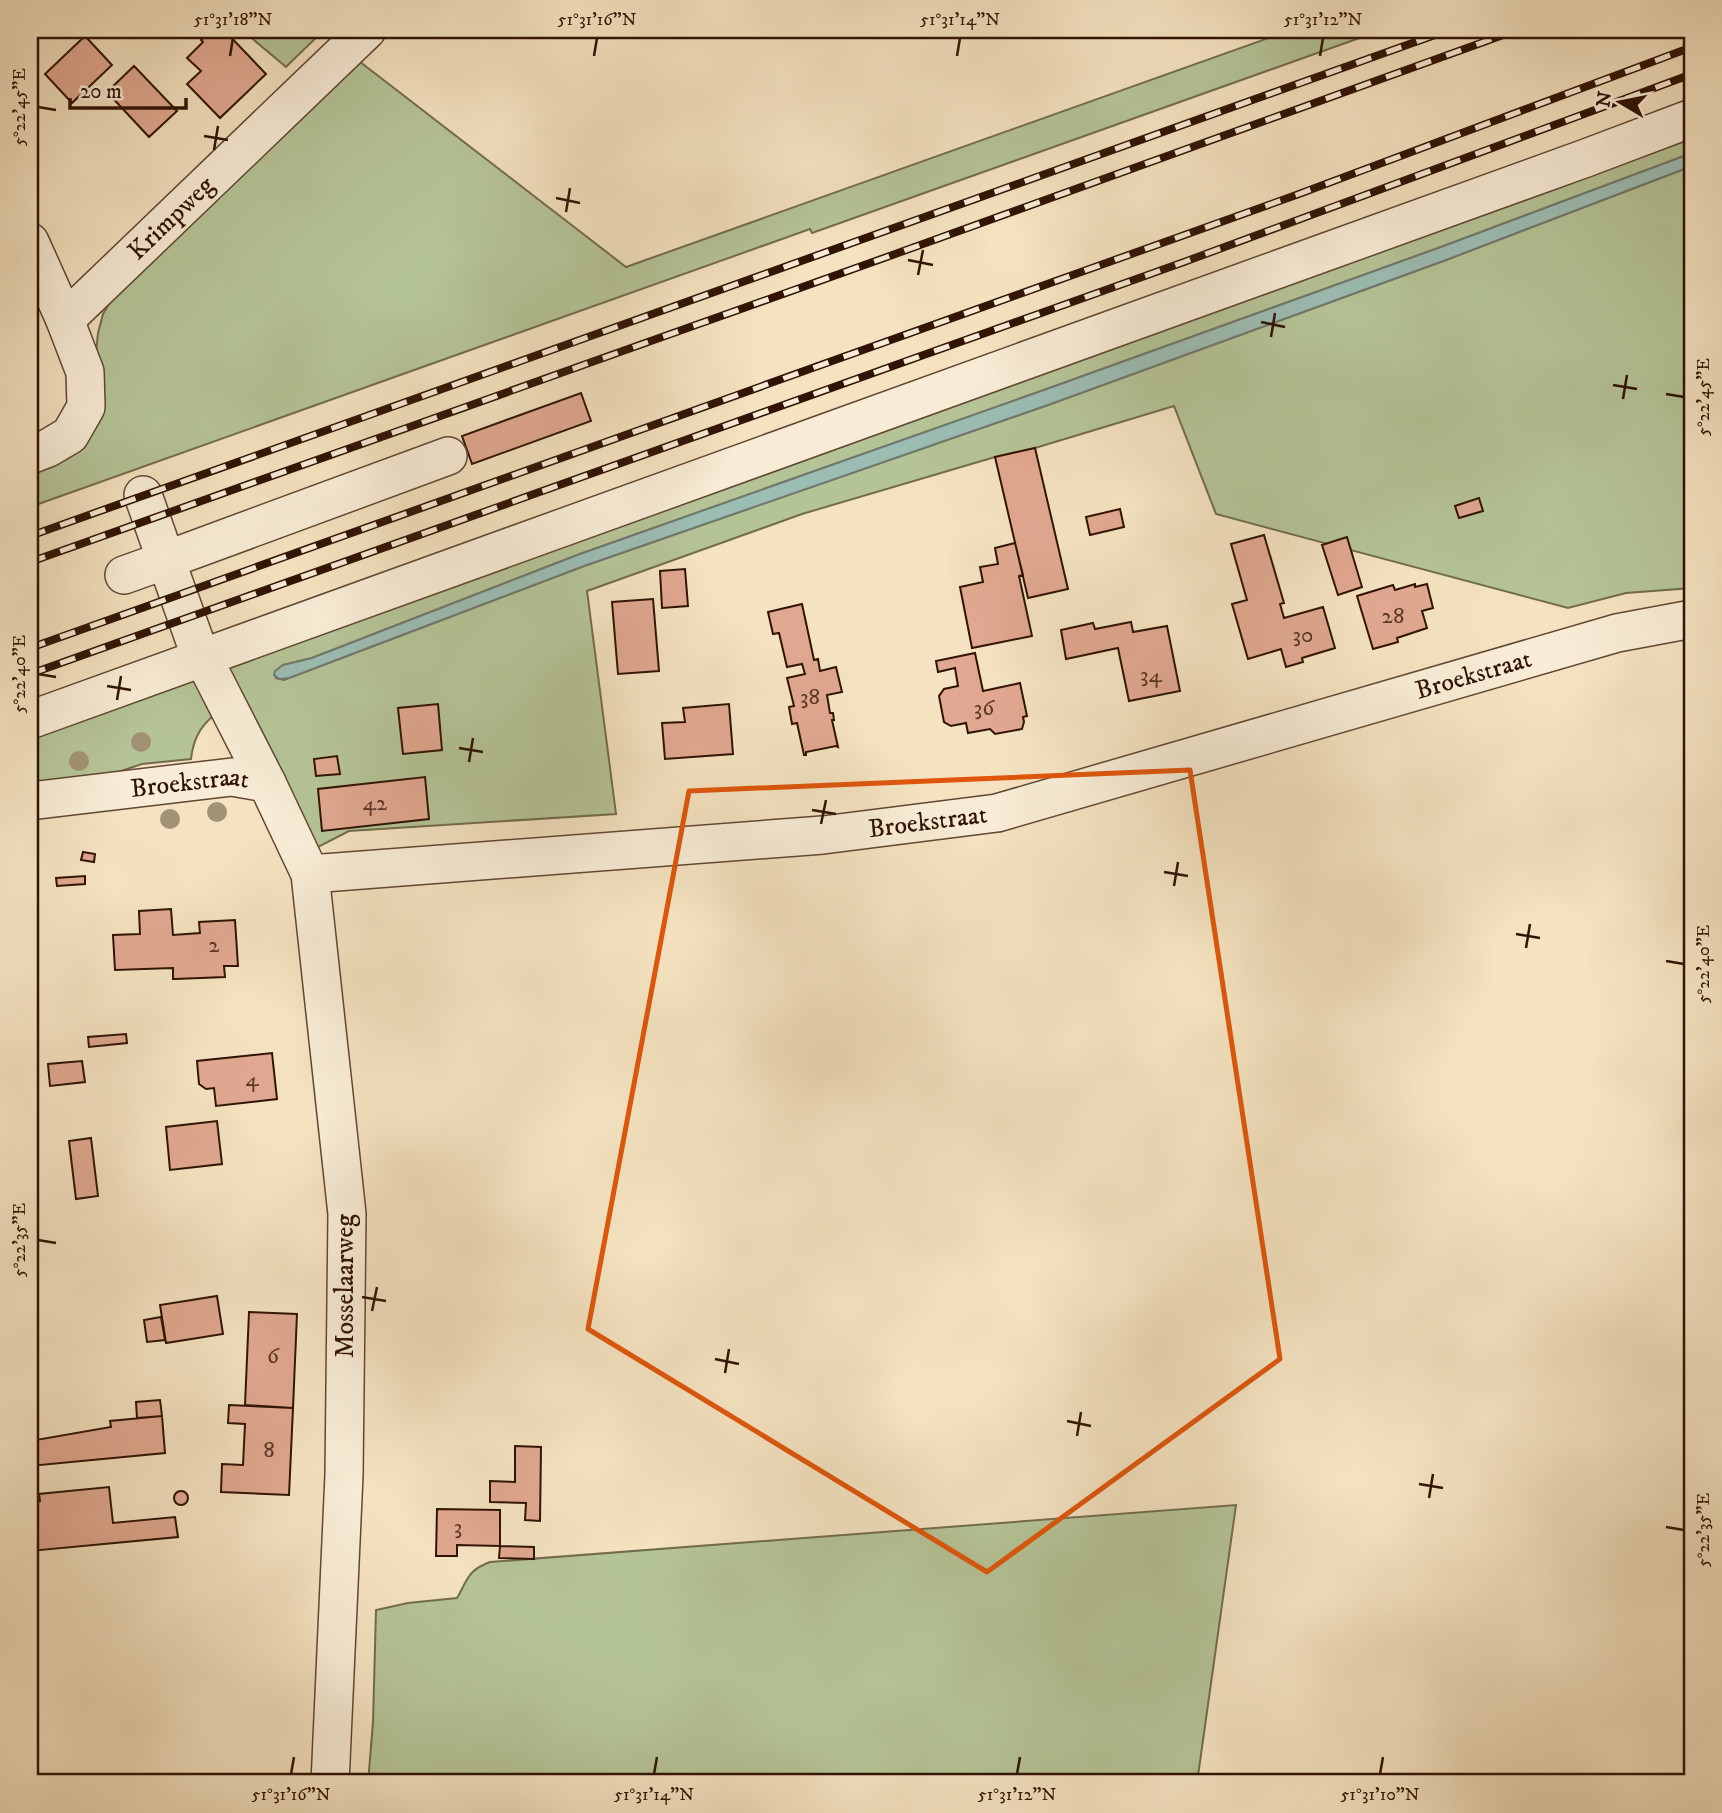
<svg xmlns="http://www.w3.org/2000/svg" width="1722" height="1813" viewBox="0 0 1722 1813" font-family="'IM FELL DW Pica',serif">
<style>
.green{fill:#b5c497;stroke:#726c4e;stroke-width:2}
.water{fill:#9cbdb4;stroke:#71796e;stroke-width:2}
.building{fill:#e0a890;stroke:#301304;stroke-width:2}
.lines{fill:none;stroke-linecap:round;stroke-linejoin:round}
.minor-casing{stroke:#614733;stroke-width:40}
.minor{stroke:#f8ecd6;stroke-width:37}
.rail-casing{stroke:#301304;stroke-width:8}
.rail{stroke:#f8ecd6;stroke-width:5;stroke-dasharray:16;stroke-linecap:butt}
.tree{fill:#a29275}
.marked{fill:none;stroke:#df560c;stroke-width:5;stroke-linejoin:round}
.ticks{fill:none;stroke:#301304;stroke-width:2.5}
.labels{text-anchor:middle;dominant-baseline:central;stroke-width:5;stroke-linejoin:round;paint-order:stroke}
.number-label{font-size:23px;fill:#5c3827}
.street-label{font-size:26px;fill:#301304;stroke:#f8ecd6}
.neatline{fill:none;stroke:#301304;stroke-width:2.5}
.ticks-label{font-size:18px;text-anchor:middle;fill:#301304}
</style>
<rect width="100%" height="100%" fill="#f4e2c0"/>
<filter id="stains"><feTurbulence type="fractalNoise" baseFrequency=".00286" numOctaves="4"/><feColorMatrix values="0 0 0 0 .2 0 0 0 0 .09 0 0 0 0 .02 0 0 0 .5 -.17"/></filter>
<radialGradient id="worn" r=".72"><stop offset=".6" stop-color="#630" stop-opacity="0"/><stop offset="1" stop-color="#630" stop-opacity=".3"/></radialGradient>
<path class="green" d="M242 30H324L286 67Z
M1291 30H1382L812 233 810 229 30 507V467L59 456 96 353 98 333 103 314 112 299 355 58 626 267Z
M1692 103V153L1441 247 1044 390 580 554 312 658 283 665 276 678 284 680 289 678 584 566 1048 405 1446 260 1692 166V588L1626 593 1568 608 1216 514 1174 406 1035 448 995 457 802 514 587 591 616 814 349 831 318 847 305 832 220 654Z
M185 647 213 716C199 728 193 741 191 759L142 764 115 773 30 792V703Z
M1236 1505 1197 1783H368L373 1722 376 1610 408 1603 457 1598C468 1579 468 1570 490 1562Z"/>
<path class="water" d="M1692 153V166L1446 260 1048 405 584 566 289 678 279 679 274 675 275 671 283 665 312 658 580 554 1044 390 1441 247Z"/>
<path class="building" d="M212 30H224L266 74 220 118 187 84 201 71 187 58 203 42 201 40Z
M85 36 112 65 72 103 45 74Z
M134 66 177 111 149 137 107 92Z
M581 393 591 421 472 464 462 436Z
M1035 448 1068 589 1028 598 995 457Z
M1479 498 1483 511 1459 518 1455 506Z
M1120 509 1124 527 1090 535 1086 517Z
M1264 535 1284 603 1280 604 1284 618 1323 607 1335 648 1302 658 1303 662 1286 667 1281 649 1248 659 1232 604 1247 600 1231 544Z
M1347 537 1362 587 1338 595 1322 545Z
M1015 543 1023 575 1019 576 1032 636 972 648 960 587 983 582 980 567 998 564 995 548Z
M685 569 688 606 662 608 660 571Z
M1415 584V587L1427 584 1433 608 1422 611 1427 628 1397 638 1398 642 1373 649 1357 596 1393 585 1395 590Z
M653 599 659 671 618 674 612 602Z
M802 604 814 660 818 659 820 671 836 667 842 692 827 695 830 713H833L834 720H832L838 747 836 746 806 752V755H804L797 723 792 724 789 707 794 706 787 678 805 674 802 664 787 667 779 633 773 634 768 612Z
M1131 622 1133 632 1167 626 1180 691 1129 701 1118 648 1066 659 1061 630 1093 623 1095 629Z
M975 653 983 691 1020 683 1027 716 1023 717 1024 722 1022 729 995 734 990 729 968 733 966 723 951 726 944 722 939 696 944 689 958 686 955 668 938 672 936 661Z
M438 704 442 750 403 754 398 708Z
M729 704 733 754 665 759 662 723 685 722 683 708Z
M337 756 340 774 316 776 314 759Z
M425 777 429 819 322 831 318 789Z
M83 852 95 854 94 862 81 860Z
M85 876V884L57 886 56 878Z
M171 909 173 935 200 933 199 922 235 920 238 966H224L225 977 175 979H173V968L115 970 113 935 140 934 139 911Z
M126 1034 127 1043 89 1047 88 1037Z
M272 1053 277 1099 216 1106 214 1088 206 1089 199 1084 197 1061Z
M82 1061 85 1082 50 1086 48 1064Z
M217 1121 222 1164 170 1170 166 1127Z
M91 1138 98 1196 76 1199 69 1141Z
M217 1296 223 1334 166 1343 160 1305Z
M249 1312 297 1314 293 1408 245 1405Z
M161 1317 165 1340 147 1342 144 1320Z
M160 1400 162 1416 137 1418 136 1402Z
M229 1405 293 1408 289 1495 221 1492 222 1464 243 1465 245 1424 228 1423Z
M162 1416 165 1453 30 1466V1441L111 1427 110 1421Z
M515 1446 541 1447 540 1521 525 1520 526 1503 490 1502V1481L515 1482Z
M109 1487 113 1523 175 1517 178 1537 30 1551V1502L40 1501 39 1494Z
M174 1498a7 7 0 1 1 14 0a7 7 0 1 1-14 0Z
M437 1509 500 1510V1546L457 1545V1556H436Z
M500 1546 534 1547V1559L499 1558Z"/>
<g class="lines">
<g class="minor-casing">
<g id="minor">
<path d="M30 242 65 320 85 372 86 407 70 435 48 448 30 455"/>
<path id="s1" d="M65 320 367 30"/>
<path d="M124 575 166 560 143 495"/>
<path d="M30 720 1586 158 1692 118"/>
<path d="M267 783 196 644 166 560 448 456"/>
<path id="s2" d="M30 801 232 777 267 783 310 874 347 1214 344 1475 330 1783"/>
<path id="s3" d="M310 874 823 835 997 813 1617 633 1692 619"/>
</g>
</g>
<use href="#minor" class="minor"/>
<g class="rail-casing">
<path id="rail" d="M30 536 1449 30
M30 562 884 258 1517 30
M30 648 1299 194 1692 47
M30 674 1184 262 1692 74"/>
</g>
<use href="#rail" class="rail"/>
</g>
<g class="tree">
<circle cx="141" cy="742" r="10"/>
<circle cx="79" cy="761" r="10"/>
<circle cx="217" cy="812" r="10"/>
<circle cx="170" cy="819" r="10"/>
</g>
<path class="marked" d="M1190 770 1280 1359 987 1572 588 1329 689 791Z"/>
<path class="ticks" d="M230 56 233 38M594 56 597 38M957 56 960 38M1320 56 1323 38M38 107 56 110M204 136 228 140M214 150 218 126M556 198 580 203M566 212 570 188M908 260 933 265M918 275 923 250M1261 322 1285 327M1271 337 1275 313M1613 385 1637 389M1666 394 1684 397M1623 399 1627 375M38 674 56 677M107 686 131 690M117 700 121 676M459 748 483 752M469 762 473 738M812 810 836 814M821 824 826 800M1164 872 1188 876M1174 886 1178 862M1516 934 1540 938M1526 948 1530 924M1666 961 1684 964M38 1240 56 1243M362 1297 386 1301M372 1311 377 1287M715 1359 739 1364M725 1373 729 1349M1067 1421 1091 1426M1077 1436 1081 1412M1419 1484 1443 1488M1429 1498 1433 1474M1666 1527 1684 1530M291 1774 294 1757M654 1774 657 1757M1017 1774 1020 1757M1380 1774 1383 1757"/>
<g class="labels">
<g class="number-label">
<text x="1393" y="616">28</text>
<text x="1303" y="635">30</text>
<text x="1151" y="675">34</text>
<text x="810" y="697">38</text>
<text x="984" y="708">36</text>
<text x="375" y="803">42</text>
<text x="214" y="945">2</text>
<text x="252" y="1079">4</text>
<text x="273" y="1356">6</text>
<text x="269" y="1450">8</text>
<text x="458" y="1527">3</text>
</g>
<g class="street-label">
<text stroke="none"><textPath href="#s1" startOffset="147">Krimpweg</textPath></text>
<text stroke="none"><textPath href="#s3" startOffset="1186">Broekstraat</textPath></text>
<text stroke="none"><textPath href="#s2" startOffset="161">Broekstraat</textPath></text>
<text stroke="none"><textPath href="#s3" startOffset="620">Broekstraat</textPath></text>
<text transform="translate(345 1286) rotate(-90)">Mosselaarweg</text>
</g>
</g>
<rect width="1722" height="1813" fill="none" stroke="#f4e2c0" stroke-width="77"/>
<g transform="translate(1620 102) rotate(280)" stroke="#f8ecd6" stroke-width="5" paint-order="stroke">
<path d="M0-5L12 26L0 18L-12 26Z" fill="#301304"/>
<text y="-10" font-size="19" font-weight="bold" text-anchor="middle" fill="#301304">N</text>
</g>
<path d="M70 98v10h116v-10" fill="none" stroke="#301304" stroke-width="3.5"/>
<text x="80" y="98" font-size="21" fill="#301304" stroke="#f8ecd6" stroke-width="5" paint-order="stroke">20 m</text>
<rect x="38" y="38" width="1646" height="1736" class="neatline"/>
<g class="ticks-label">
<text x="233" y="25">51°31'18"N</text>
<text x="597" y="25">51°31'16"N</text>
<text x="960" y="25">51°31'14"N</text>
<text x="1323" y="25">51°31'12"N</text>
<text transform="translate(19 107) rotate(-90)" y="6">5°22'45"E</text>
<text transform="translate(1703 397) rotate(-90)" y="6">5°22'45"E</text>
<text transform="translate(19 674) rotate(-90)" y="6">5°22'40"E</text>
<text transform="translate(1703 964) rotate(-90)" y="6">5°22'40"E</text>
<text transform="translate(19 1240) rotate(-90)" y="6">5°22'35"E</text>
<text transform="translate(1703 1530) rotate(-90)" y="6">5°22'35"E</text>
<text x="291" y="1800">51°31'16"N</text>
<text x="654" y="1800">51°31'14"N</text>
<text x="1017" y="1800">51°31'12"N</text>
<text x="1380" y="1800">51°31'10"N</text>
</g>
<rect width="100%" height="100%" filter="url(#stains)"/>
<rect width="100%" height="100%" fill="url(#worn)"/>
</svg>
